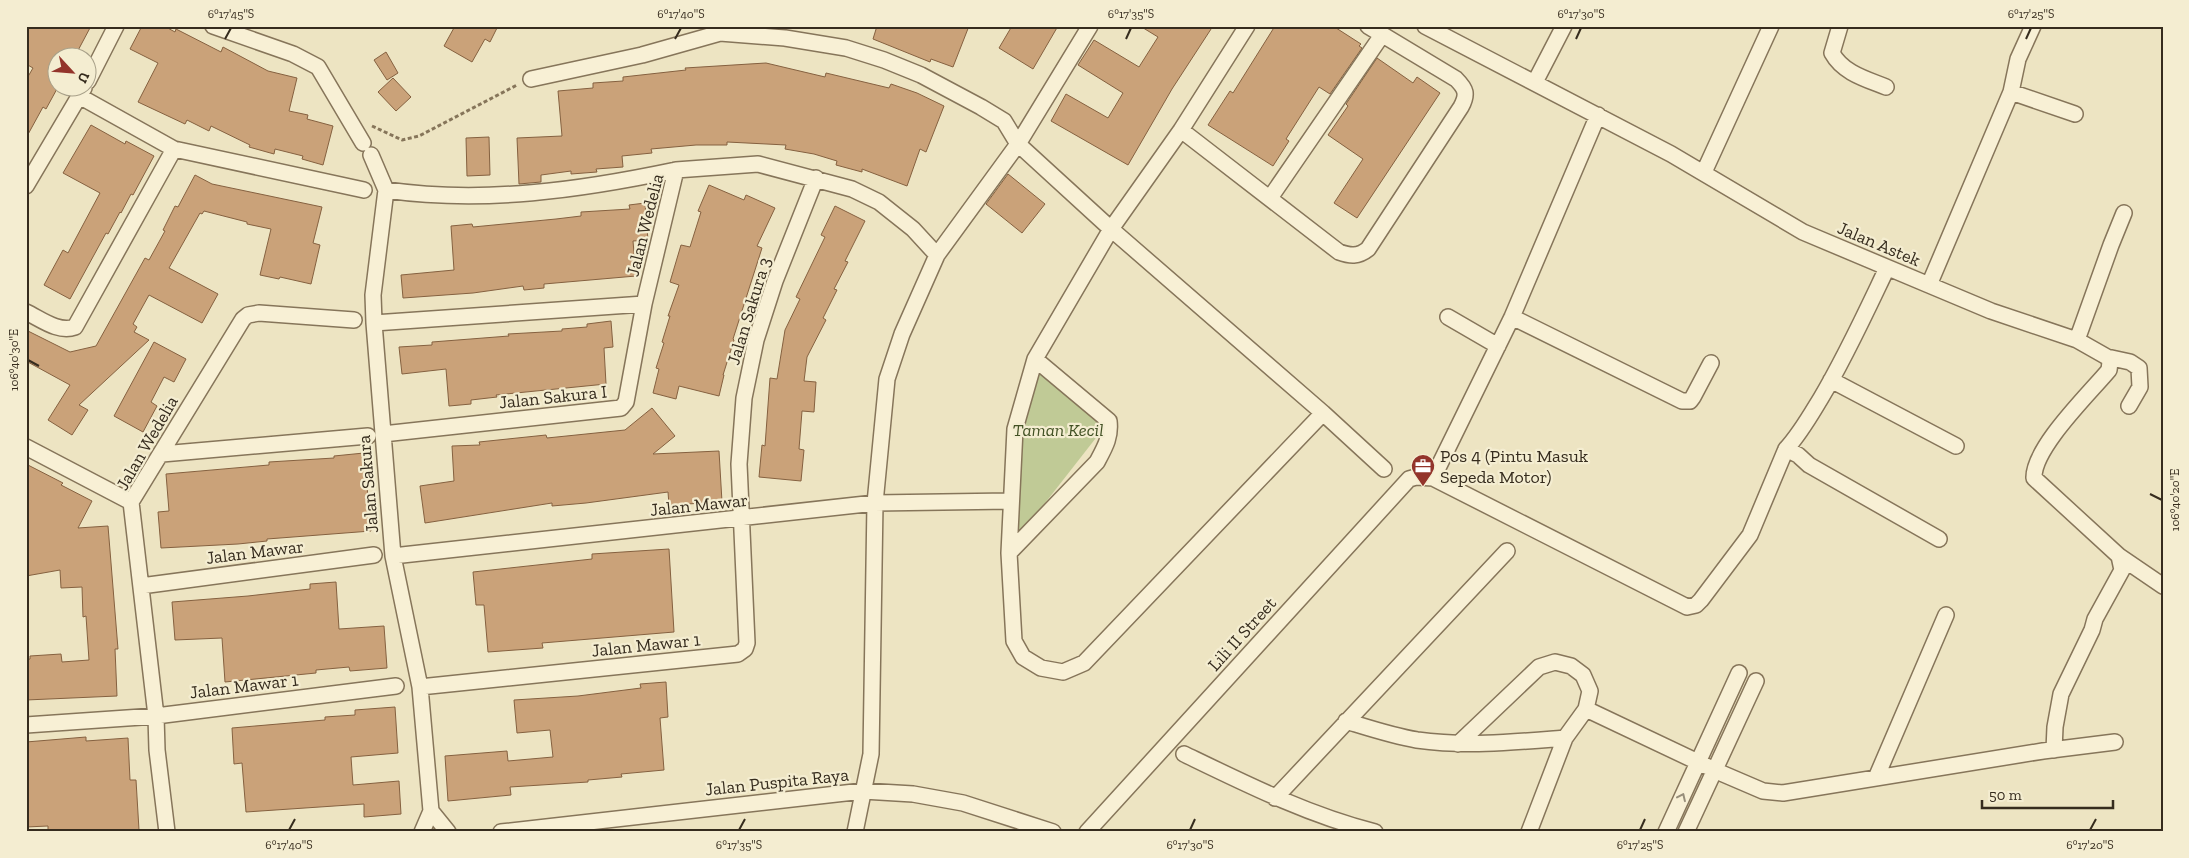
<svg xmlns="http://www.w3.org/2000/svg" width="2189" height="858" viewBox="0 0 2189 858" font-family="'Zilla Slab',serif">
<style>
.green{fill:#c0ca96}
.building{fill:#caa279;stroke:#856140}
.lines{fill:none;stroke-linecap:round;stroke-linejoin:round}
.minor-casing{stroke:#86755a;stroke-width:18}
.path{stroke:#86755a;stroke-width:3;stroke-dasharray:4 2.5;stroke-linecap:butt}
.minor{stroke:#f8f0d5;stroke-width:15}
.oneway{stroke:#978e7a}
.ticks{fill:none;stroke:#362c1e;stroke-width:2}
.labels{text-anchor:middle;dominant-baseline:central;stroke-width:4.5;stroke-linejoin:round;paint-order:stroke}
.street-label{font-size:18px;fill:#362c1e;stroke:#f4edd1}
.park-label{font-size:18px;font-style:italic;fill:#435225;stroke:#f4edd1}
.poi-label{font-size:18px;fill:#362c1e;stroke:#f4edd1;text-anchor:start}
.neatline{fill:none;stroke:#362c1e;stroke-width:2}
.ticks-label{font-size:12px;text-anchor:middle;fill:#362c1e}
</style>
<rect width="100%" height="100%" fill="#ede4c2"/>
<path class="green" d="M1039 370 1106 425 1017 539 1016 479 1024 423Z"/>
<path class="building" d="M26 26H91L74 58H58V87L46 109 43 107 26 138V80L33 68 26 64Z
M142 26H164L175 32 176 29 221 52 223 47 268 71 297 78 289 111 308 115 307 119 333 126 323 165 302 159 303 156 275 149 274 154 249 147 250 145 211 126 209 131 187 120 185 124 138 102 158 63 130 49Z
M455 26H498L490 42 485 39 472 62 444 46Z
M877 26H969L953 67 931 59 930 62 873 39Z
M1012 26H1058L1033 69 999 48Z
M1140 26H1213L1172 89 1128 165 1051 121 1066 94 1108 118 1123 93 1078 65 1094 40 1139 67 1158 37Z
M1275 26H1333L1361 44 1359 46 1362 48 1330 94 1319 87 1286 139 1289 141 1273 166 1208 125 1230 91 1233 93Z
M386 52 398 73 387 80 374 60Z
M1377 58 1413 83 1417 77 1440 93 1357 218 1334 203 1363 159 1328 135 1348 106 1346 104Z
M766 63 825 77 826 73 889 88 891 84 917 93 944 106 926 152 920 149 907 186 862 169V172L836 165 837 161 814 154 785 149 786 145 727 142V145H696L651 149 652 153 622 156 623 167 596 169 597 172 571 174V171L541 175V182L519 184 517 138 562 136 558 91 593 88V83L623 81V77L686 70 685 68Z
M393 78 411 97 396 111 378 92Z
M91 125 125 144 126 141 154 156 133 195 131 194 121 213 120 212 108 234 106 233 70 299 44 285 63 250 68 253 100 193 63 173Z
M489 137 490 175 467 176 466 138Z
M1008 174 1045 204 1022 233 986 204Z
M195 175 212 184 322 207 313 243 320 245 311 284 280 277 279 279 260 275 271 229 247 224V222L204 211 202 214 200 213 169 268 218 294 202 323 149 295 133 324 137 327 134 332 149 340 79 405 88 410 72 435 48 420 70 385 26 361V330L70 352 96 346 145 258 149 260 165 231 163 230 175 206 178 207Z
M709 185 744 200 746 195 775 208 757 246 762 248 733 339 734 340 723 375H724L719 396 679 386 676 399 653 393 659 369 656 368 664 343 662 342 670 316H668L679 285 670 282 681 245 690 247 701 212 698 211Z
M645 203 648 240 633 241 636 276 544 284V288L524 290 523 286 473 293 403 298 401 275 454 270 451 226 472 224 473 227 556 219 581 216V212L630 209 629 205Z
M835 206 865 221 845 261 848 262 834 289 837 290 823 318 826 320 807 357 804 381 816 382 814 412 802 411 799 449 804 450 801 481 759 477 762 445 765 446 770 378 777 379 785 330 800 299 796 297 825 237 821 235Z
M611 321 613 347 604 348 606 384 496 395 497 397 471 400V404L449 406 446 369 402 374 399 347 432 345V342L509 336 508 334 562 331V329L587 327V324Z
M154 342 186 359 174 382 164 377 151 402 157 406 143 432 114 416Z
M652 408 675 436 653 454 719 451 722 502 669 505 668 492 586 503 552 506V503L425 523 420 486 454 481 452 446 480 445 479 442 546 435 547 438 625 430Z
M364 453 371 531 267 539V541L238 544 161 548 158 512 169 511 166 474 269 465V462L334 458V456Z
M26 464 63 483 61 485 92 501 78 528 108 526 118 649H115L117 696 26 700V660L30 659V656L61 654 62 662 89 660 86 616 83 617 82 587 61 588 60 570 26 576Z
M669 549 674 632 542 643 543 648 488 652 484 605H476L473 572 592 559V554Z
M336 582 339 629 384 626 387 668 350 671 349 667 316 670V673L225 682 222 638 175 640 172 602 248 596 310 589V584Z
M666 682 668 717 660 718 664 770 621 774 622 777 588 780V782L510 787 511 795 448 801 445 756 507 751 508 761 553 757 550 730 517 733 514 700 578 696 641 688 640 684Z
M395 707 398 753 351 757 353 785 399 781 401 814 364 817V804L246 812 242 763 234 764 232 728 325 720V717L355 715V710Z
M86 737V741L128 738 130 780H136L139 830 48 832V826L26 827V742Z"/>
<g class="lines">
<g class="minor-casing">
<path id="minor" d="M213 26 293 54 318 67 363 143
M1247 26 1181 130 1111 229 1035 359 1015 429 1009 553 1014 641 1023 657 1041 668 1063 672 1084 663 1323 413
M1425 26 1671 154 1803 232 1929 285 2011 92 2018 59 2033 26
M1840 26 1832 53C1843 73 1866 79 1886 87
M531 79 642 55 720 33 785 38 846 48 884 60 921 75 981 107 1004 121 1018 144 1111 229 1323 413 1384 469
M88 81 116 26
M1535 82 1564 26
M2011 92 2075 114
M79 96 174 149
M1181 130 1339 252C1350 256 1358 257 1368 249L1461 107C1468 94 1466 89 1456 79L1368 26
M371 155 386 190 373 295 374 323 393 556 420 687 431 811 422 832
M1704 172 1771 26
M26 186 84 88
M386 190C484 204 581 190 676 170
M1270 198 1382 35
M1887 268C1866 312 1846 356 1821 398 1810 416 1800 434 1786 449L1798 455 1809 465 1939 539
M1929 285 1991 311 2077 340 2107 357 2110 362 2109 370C2089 394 2033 448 2034 478L2119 556 2163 586
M26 312C41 319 58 333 75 327L174 149 364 190
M1448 317 1498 346
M1512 317 1682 401H1690L1693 397 1711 363
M374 323 644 304 676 170 758 164 852 189 879 202 913 229 937 255
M2077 340 2111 245 2124 213
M2107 357 2130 362 2139 368 2140 387 2129 406
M1831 380 1956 446
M383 434 621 408 626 402 644 304
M26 447 131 502
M162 454 368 436
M1433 478 1512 317 1598 115
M1009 553 1097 462C1105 447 1111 437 1109 421L1035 359
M393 556 875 503 1010 501
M141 586 374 555
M420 687 738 654 745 649 747 643 739 464 744 398 756 340 775 281 816 178
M1586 709 1721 773 1763 791 1783 793 2043 751 2115 742
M1346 721C1369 728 1393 736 1417 740 1467 747 1516 742 1565 738
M26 725 156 716 396 686
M1458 744 1539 667 1555 662 1571 666 1583 675 1590 691 1586 709 1565 738 1529 832
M2054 750 2055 727 2061 694 2092 630 2095 619 2122 570 2119 556
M1184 754C1246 784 1308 815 1375 832
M1876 778 1946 615
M1275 798 1507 551
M431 811 448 832
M167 832 157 750 156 716 131 502 243 319 248 315 259 313 354 320
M501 832 863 791 913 794 963 803 1053 832
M855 832 871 754 875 503 887 379 902 334 937 255 1018 144 1090 26
M1087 832 1409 479 1416 477 1433 478 1687 607 1696 605 1701 600 1750 535 1786 449
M1666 832 1739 673
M1686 832 1756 681"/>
</g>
<path class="path" d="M372 126 402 140 419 136 517 85"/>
<use href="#minor" class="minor"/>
</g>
<defs><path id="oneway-chevron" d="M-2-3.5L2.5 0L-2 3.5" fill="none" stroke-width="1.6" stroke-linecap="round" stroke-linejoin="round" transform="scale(1.25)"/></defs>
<use class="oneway" href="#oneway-chevron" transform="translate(1682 797) rotate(-65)"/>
<path class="ticks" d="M225 39 231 28M675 39 681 28M1126 39 1131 28M1576 39 1581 28M2026 39 2031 28M28 360 39 366M2150 494 2162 500M289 830 295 819M739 830 745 819M1190 830 1195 819M1640 830 1645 819M2090 830 2096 819"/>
<defs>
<g id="office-pin" transform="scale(1.25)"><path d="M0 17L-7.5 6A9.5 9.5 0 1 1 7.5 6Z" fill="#93342b" stroke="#f4edd1"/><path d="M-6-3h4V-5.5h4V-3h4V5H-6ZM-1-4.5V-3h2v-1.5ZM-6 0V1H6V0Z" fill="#fff"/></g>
</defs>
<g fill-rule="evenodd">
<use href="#office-pin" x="1423" y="466"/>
</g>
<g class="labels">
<g class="street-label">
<text transform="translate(645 225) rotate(-76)">Jalan Wedelia</text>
<text transform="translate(1879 244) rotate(23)">Jalan Astek</text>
<text transform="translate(749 311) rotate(-73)">Jalan Sakura 3</text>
<text transform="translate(553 397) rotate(-6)">Jalan Sakura I</text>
<text transform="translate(147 443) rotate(-60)">Jalan Wedelia</text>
<text transform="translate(368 484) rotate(-95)">Jalan Sakura</text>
<text transform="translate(699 505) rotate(-6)">Jalan Mawar</text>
<text transform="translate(255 552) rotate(-7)">Jalan Mawar</text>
<text transform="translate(1242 634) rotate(-48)">Lili II Street</text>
<text transform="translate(646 645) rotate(-6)">Jalan Mawar 1</text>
<text transform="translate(244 686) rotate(-7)">Jalan Mawar 1</text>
<text transform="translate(777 782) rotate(-6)">Jalan Puspita Raya</text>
</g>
<g class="park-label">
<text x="1058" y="430">Taman Kecil</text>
</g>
<g class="poi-label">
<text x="1440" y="456">Pos 4 (Pintu Masuk<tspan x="1440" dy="21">Sepeda Motor)</tspan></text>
</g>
</g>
<rect width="2189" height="858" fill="none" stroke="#f4edd1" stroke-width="55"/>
<g transform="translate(72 72) rotate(116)"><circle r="24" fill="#f4edd1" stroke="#a8a089"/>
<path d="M0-4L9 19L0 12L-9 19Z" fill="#93342b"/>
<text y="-8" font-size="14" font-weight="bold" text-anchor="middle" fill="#362c1e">U</text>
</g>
<path d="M1982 800v8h131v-8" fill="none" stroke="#362c1e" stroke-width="2.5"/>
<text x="1989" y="800" font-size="15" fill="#362c1e" stroke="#f4edd1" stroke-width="4" paint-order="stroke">50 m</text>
<rect x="28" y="28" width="2134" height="802" class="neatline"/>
<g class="ticks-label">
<text x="231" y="18">6°17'45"S</text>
<text x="681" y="18">6°17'40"S</text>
<text x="1131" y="18">6°17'35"S</text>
<text x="1581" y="18">6°17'30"S</text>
<text x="2031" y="18">6°17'25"S</text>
<text transform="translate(14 360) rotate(-90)" y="4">106°40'30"E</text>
<text transform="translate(2175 500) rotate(-90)" y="4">106°40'20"E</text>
<text x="289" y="849">6°17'40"S</text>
<text x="739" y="849">6°17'35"S</text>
<text x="1190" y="849">6°17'30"S</text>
<text x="1640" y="849">6°17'25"S</text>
<text x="2090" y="849">6°17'20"S</text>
</g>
</svg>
